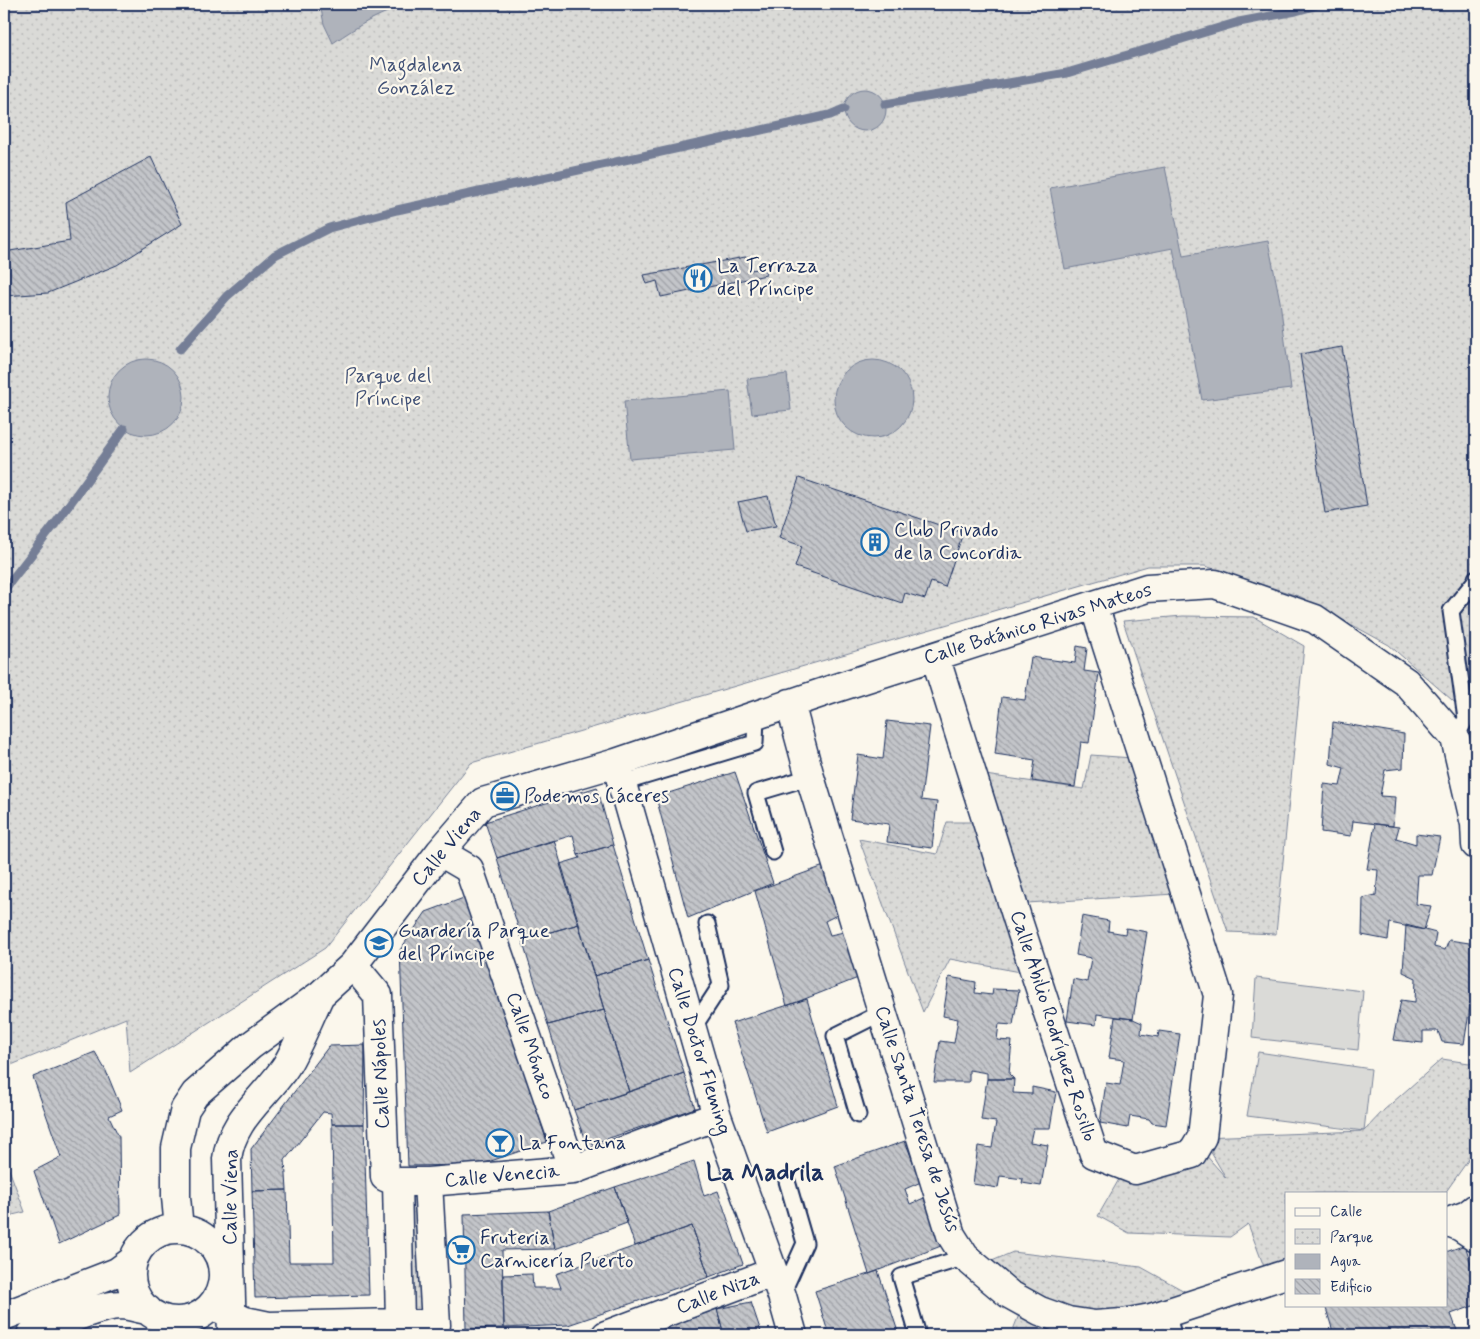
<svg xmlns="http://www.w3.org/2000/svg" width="1480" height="1339" viewBox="0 0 1480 1339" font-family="Mynerve,sans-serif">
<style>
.grass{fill:#dadad7;stroke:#7a849a}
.park{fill:url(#park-dots);stroke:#7a849a}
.water{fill:#afb3bb;stroke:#747e96}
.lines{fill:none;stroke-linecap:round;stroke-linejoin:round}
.stream{stroke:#747e96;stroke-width:9}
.building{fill:url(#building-back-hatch);stroke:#1b2f5e}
.lane-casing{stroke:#1b2f5e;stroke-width:19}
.street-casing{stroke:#1b2f5e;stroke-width:31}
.lane{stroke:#fbf7ec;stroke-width:15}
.street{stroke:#fbf7ec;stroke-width:28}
.labels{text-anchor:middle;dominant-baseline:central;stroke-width:4.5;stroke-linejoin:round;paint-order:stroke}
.park-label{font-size:20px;fill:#415176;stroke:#fbf7ec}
.poi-label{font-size:20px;fill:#1b2f5e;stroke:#fbf7ec;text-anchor:start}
.street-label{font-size:20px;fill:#1b2f5e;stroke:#fbf7ec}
.district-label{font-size:25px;font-weight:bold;fill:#1b2f5e;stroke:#fbf7ec}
</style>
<defs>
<pattern id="park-dots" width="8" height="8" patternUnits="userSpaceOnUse" patternTransform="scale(1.25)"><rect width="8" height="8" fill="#dadad7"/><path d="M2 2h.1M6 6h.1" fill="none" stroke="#babbbb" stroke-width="1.8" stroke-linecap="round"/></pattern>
<pattern id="building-back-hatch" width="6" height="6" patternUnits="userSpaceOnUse" patternTransform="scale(1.25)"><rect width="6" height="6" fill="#c3c5c9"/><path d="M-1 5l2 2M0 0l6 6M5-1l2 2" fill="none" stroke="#9ea0a6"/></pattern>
</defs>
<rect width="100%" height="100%" fill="#fbf7ec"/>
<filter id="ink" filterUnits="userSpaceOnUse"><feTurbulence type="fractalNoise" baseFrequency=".02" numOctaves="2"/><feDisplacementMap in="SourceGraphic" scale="10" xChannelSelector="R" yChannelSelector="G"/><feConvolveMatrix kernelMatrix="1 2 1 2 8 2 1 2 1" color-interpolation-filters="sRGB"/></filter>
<g filter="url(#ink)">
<path class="grass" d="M1256 978 1363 991 1358 1050 1252 1038Z
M1258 1052 1371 1069 1364 1131 1247 1116Z"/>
<path class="park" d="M4 4H1476V721L1389 645 1301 597 1205 566H1148L471 763 325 948 130 1073 126 1018 4 1068Z
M1183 616 1254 617 1304 646 1276 934 1228 932 1123 621Z
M1091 755 1132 758 1175 894 1027 903 985 775 1084 789Z
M947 822H972L1026 973 950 959 923 1012 859 839 937 854Z
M1442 1059 1476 1064V1149L1445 1193H1286V1272L1269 1280 1248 1224 1230 1237 1129 1233 1098 1216 1126 1167 1197 1145 1226 1178 1202 1137 1364 1131 1384 1110Z
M4 1156 25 1212 4 1217Z
M421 1190 427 1307 418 1314 408 1308 404 1193Z
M1013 1252 1141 1267 1188 1293 1127 1335H1011L1024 1302 985 1264Z"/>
<path class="water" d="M320 4H413C382 11 359 25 333 43L324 24Z
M844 110a21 21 0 1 1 42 0a21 21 0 1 1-42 0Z
M1165 167 1183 256 1268 241 1280 301 1291 389 1202 400 1173 248 1065 269 1050 188Z
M108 397a38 38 0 1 1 76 0a38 38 0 1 1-76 0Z
M834 399a39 39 0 1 1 78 0a39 39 0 1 1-78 0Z
M787 374 791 410 752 414 747 379Z
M730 391 735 450 630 459 624 401Z"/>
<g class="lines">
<path class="stream" d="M885 104 1067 73 1239 22 1296 11 1321 4
M180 349 227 296 275 255 329 228 397 210 830 115 844 109
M4 590 58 520 124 429"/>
</g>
<path class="building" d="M151 157 182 224 117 265 48 293 4 296V252L70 241 66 202Z
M751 256V270L764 268 766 275 661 297 657 281 647 284 644 275Z
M1342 347 1367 506 1325 513 1300 354Z
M799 478 963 533 945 587 931 582 925 599 905 593 902 603 795 567 802 546 779 538Z
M768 496 776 526 746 531 738 502Z
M1077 646 1087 648 1084 671 1099 673 1089 743 1081 742 1075 787 1032 781 1035 760 995 754 1002 697 1025 700 1031 657 1075 663Z
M887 721 930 726 921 800 937 802 932 848 887 842 889 824 850 819 858 755 883 759Z
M1333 722 1404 734 1403 768 1385 770 1380 796 1395 797 1393 826 1353 821 1351 836 1321 832 1324 784 1340 786 1344 768 1330 764Z
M735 772 773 883 688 918 656 797Z
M597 787 613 845 578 855 573 835 497 858 485 822Z
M1375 824 1399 827 1396 838 1416 844V834L1440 837 1432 875H1418L1416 904 1431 906 1424 930 1390 923 1388 940 1362 935 1363 898 1376 895 1378 870 1367 869Z
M554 840 579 924 522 940 497 858Z
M613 845 648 960 594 976 560 864 580 858 578 855Z
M824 866 837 915 825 921 830 935 844 932 858 978 787 1006 755 891Z
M469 896 547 1142 479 1165 408 1166 400 950 426 912Z
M1082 916 1109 921 1108 931 1125 934 1126 928 1147 932 1133 1019 1097 1014 1096 1025 1067 1021 1073 979 1087 982 1091 958 1076 955Z
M579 924 604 1010 548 1025 522 940Z
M1406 925 1436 933 1434 947 1445 950 1449 940 1476 944V970L1464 1044 1442 1042 1438 1031H1423V1043L1393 1040 1401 1000 1415 1002 1416 978 1403 972Z
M648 960 684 1073 629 1092 594 976Z
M949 977 976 982 975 993 992 995 993 989 1019 990 1013 1025 999 1024 997 1040 1012 1041 1009 1074 1014 1079H987V1073L969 1070V1082H934L940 1041 954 1043 958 1019 943 1016Z
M807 999 838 1106 767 1132 732 1023Z
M604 1010 629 1092 574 1110 548 1025Z
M1115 1017 1133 1019 1142 1023 1141 1034 1158 1037 1159 1031 1180 1034 1166 1125 1152 1123 1149 1119 1130 1116 1128 1128 1100 1123 1106 1083 1120 1085 1124 1060 1109 1058Z
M365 1045 364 1124H332L331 1113 323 1112 285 1160 287 1190 252 1191 251 1149 329 1046Z
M95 1052 106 1071 122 1110 109 1116 119 1137 120 1215 59 1244 34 1171 61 1157 33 1077Z
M684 1073 695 1108 587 1146 574 1110Z
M987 1079H1014L1013 1093 1032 1094V1087L1056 1092 1050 1128H1033L1030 1142 1048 1145 1041 1186 1022 1183 1023 1179 1000 1176 998 1188 973 1184 978 1146 992 1148 996 1122 981 1120Z
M332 1124H364L369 1295 255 1298 252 1191 287 1190 289 1262H334Z
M905 1141 921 1182 905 1189 910 1204 924 1198 941 1246 869 1274 835 1166Z
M694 1161 704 1196 718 1191 743 1264 709 1277 692 1226 635 1246 615 1187Z
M615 1187 627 1223 555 1249 548 1211Z
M548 1211 555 1249 502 1250 504 1328 466 1329 464 1214Z
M692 1226 709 1277 568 1325 504 1328 503 1275 532 1274 533 1288H561L556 1274Z
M1465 1245 1476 1279V1305L1451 1314 1458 1333 1453 1335H1334L1325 1305H1446V1252Z
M878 1271 899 1335H829L815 1291Z
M751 1302 762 1335H724L717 1309Z
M717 1309 724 1335H644V1334Z"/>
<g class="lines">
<g class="lane-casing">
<path id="lane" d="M1455 738 1466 719 1451 611 1476 580V578
M622 783 755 743 756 715
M773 852 756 793 810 777
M691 1031 721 985 707 924
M858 1115 835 1036 883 1012
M782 1294 805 1243 787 1181
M1167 1312 1173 1335
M918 1335 901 1277 965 1257"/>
</g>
<g class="street-casing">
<path id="street" d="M935 656 1018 921 1094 1154 1135 1170 1192 1154 1202 1137 1218 995 1094 605
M790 703 810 777 951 1235 965 1257 1009 1294 1040 1311 1068 1321 1095 1325 1123 1323 1151 1318 1286 1274
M616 763 717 1116 782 1296 793 1335
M440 852 469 869 573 1170
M353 965 378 995 385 1177 397 1182H428L573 1170 717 1116
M397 1182 400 1323
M428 1182 436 1325
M1449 1222 1461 1227 1476 1237
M1446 1223 1467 1215 1476 1208
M179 1229 176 1197V1148L185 1109 195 1094 250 1046 320 995 353 965 440 852 483 802 616 763 833 689 1147 588 1215 584 1315 619 1406 682 1455 738 1475 824 1476 845
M131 1275a46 46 0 1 1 92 0a46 46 0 1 1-92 0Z
M216 1307 245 1321 269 1326 400 1323 436 1325
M4 1316 117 1272 132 1261
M31 1335C55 1326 95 1306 120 1305 129 1305 139 1309 148 1310
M232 1335 227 1159C232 1118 265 1098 286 1066 298 1046 309 1018 319 997
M606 1335 773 1272"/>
</g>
<use href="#lane" class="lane"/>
<use href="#street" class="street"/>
</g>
</g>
<defs>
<g id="restaurant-ring" transform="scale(1.4375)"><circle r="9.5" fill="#fbf7ec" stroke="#1f6fb2" stroke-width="1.5"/><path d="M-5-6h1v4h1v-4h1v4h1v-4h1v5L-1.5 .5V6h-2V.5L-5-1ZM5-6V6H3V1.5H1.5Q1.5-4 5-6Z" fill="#1f6fb2"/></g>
<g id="building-ring" transform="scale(1.4375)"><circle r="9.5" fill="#fbf7ec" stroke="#1f6fb2" stroke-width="1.5"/><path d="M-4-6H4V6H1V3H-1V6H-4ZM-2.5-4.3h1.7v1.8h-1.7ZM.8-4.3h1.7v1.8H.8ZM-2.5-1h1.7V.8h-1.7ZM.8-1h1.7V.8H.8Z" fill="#1f6fb2"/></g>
<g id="office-ring" transform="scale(1.4375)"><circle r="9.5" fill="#fbf7ec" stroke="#1f6fb2" stroke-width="1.5"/><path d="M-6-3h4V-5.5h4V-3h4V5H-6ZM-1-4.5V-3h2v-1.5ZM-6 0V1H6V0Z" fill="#1f6fb2"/></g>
<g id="school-ring" transform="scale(1.4375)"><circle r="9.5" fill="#fbf7ec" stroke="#1f6fb2" stroke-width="1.5"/><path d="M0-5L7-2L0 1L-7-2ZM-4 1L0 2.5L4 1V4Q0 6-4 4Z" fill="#1f6fb2"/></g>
<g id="bar-ring" transform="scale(1.4375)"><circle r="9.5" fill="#fbf7ec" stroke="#1f6fb2" stroke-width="1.5"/><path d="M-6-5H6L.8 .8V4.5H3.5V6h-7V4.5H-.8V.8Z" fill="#1f6fb2"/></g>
<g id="supermarket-ring" transform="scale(1.4375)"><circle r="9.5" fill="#fbf7ec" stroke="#1f6fb2" stroke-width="1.5"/><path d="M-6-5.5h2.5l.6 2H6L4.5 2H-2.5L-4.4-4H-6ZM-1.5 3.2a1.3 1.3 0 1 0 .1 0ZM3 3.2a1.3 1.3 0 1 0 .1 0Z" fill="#1f6fb2"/></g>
</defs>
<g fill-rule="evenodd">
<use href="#restaurant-ring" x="698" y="278"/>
<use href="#building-ring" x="875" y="542"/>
<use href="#office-ring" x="505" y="796"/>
<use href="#school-ring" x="379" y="943"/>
<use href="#bar-ring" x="500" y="1143"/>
<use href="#supermarket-ring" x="461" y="1250"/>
</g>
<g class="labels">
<g class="park-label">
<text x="416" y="65">Magdalena<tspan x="416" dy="23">González</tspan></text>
<text x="388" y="376">Parque del<tspan x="388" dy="23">Príncipe</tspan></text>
</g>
<g class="poi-label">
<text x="717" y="266">La Terraza<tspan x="717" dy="23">del Príncipe</tspan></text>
<text x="894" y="530">Club Privado<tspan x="894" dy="23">de la Concordia</tspan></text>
<text x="524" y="796">Podemos Cáceres</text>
<text x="398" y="931">Guardería Parque<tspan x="398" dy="23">del Príncipe</tspan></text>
<text x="519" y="1143">La Fontana</text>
<text x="480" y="1238">Fruteria<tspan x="480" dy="23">Carnicería Puerto</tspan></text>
</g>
<g class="street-label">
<text transform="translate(1038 624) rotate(-17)">Calle Botánico Rivas Mateos</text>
<text transform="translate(447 847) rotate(-50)">Calle Viena</text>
<text transform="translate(1053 1026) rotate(72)">Calle Abilio Rodríguez Rosillo</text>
<text transform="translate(530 1046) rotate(71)">Calle Mónaco</text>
<text transform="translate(699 1051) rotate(73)">Calle Doctor Fleming</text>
<text transform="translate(381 1074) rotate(-92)">Calle Nápoles</text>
<text transform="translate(917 1119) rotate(72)">Calle Santa Teresa de Jesús</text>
<text transform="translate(502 1176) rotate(-5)">Calle Venecia</text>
<text transform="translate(231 1197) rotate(-89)">Calle Viena</text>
<text transform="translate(718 1293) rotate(-21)">Calle Niza</text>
</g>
<g class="district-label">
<text x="765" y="1173">La Madrila</text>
</g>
</g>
<rect width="1480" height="1339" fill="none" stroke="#fbf7ec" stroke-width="20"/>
<rect x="10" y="10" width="1460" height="1319" fill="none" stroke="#1b2f5e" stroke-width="2" filter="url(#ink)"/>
<rect x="1285" y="1192" width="162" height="115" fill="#fbf7ec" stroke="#a1a7b3"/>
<rect x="1295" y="1208" width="25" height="8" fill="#fbf7ec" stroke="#a1a7b3"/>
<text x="1330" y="1216" font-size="15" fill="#1b2f5e">Calle</text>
<rect x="1295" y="1229" width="25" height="15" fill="url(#park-dots)" stroke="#a1a7b3"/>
<text x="1330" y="1242" font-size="15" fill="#1b2f5e">Parque</text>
<rect x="1295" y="1254" width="25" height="15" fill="#afb3bb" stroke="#a1a7b3"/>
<text x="1330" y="1266" font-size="15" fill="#1b2f5e">Agua</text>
<rect x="1295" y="1279" width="25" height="15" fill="url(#building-back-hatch)" stroke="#a1a7b3"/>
<text x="1330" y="1292" font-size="15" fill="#1b2f5e">Edificio</text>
</svg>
